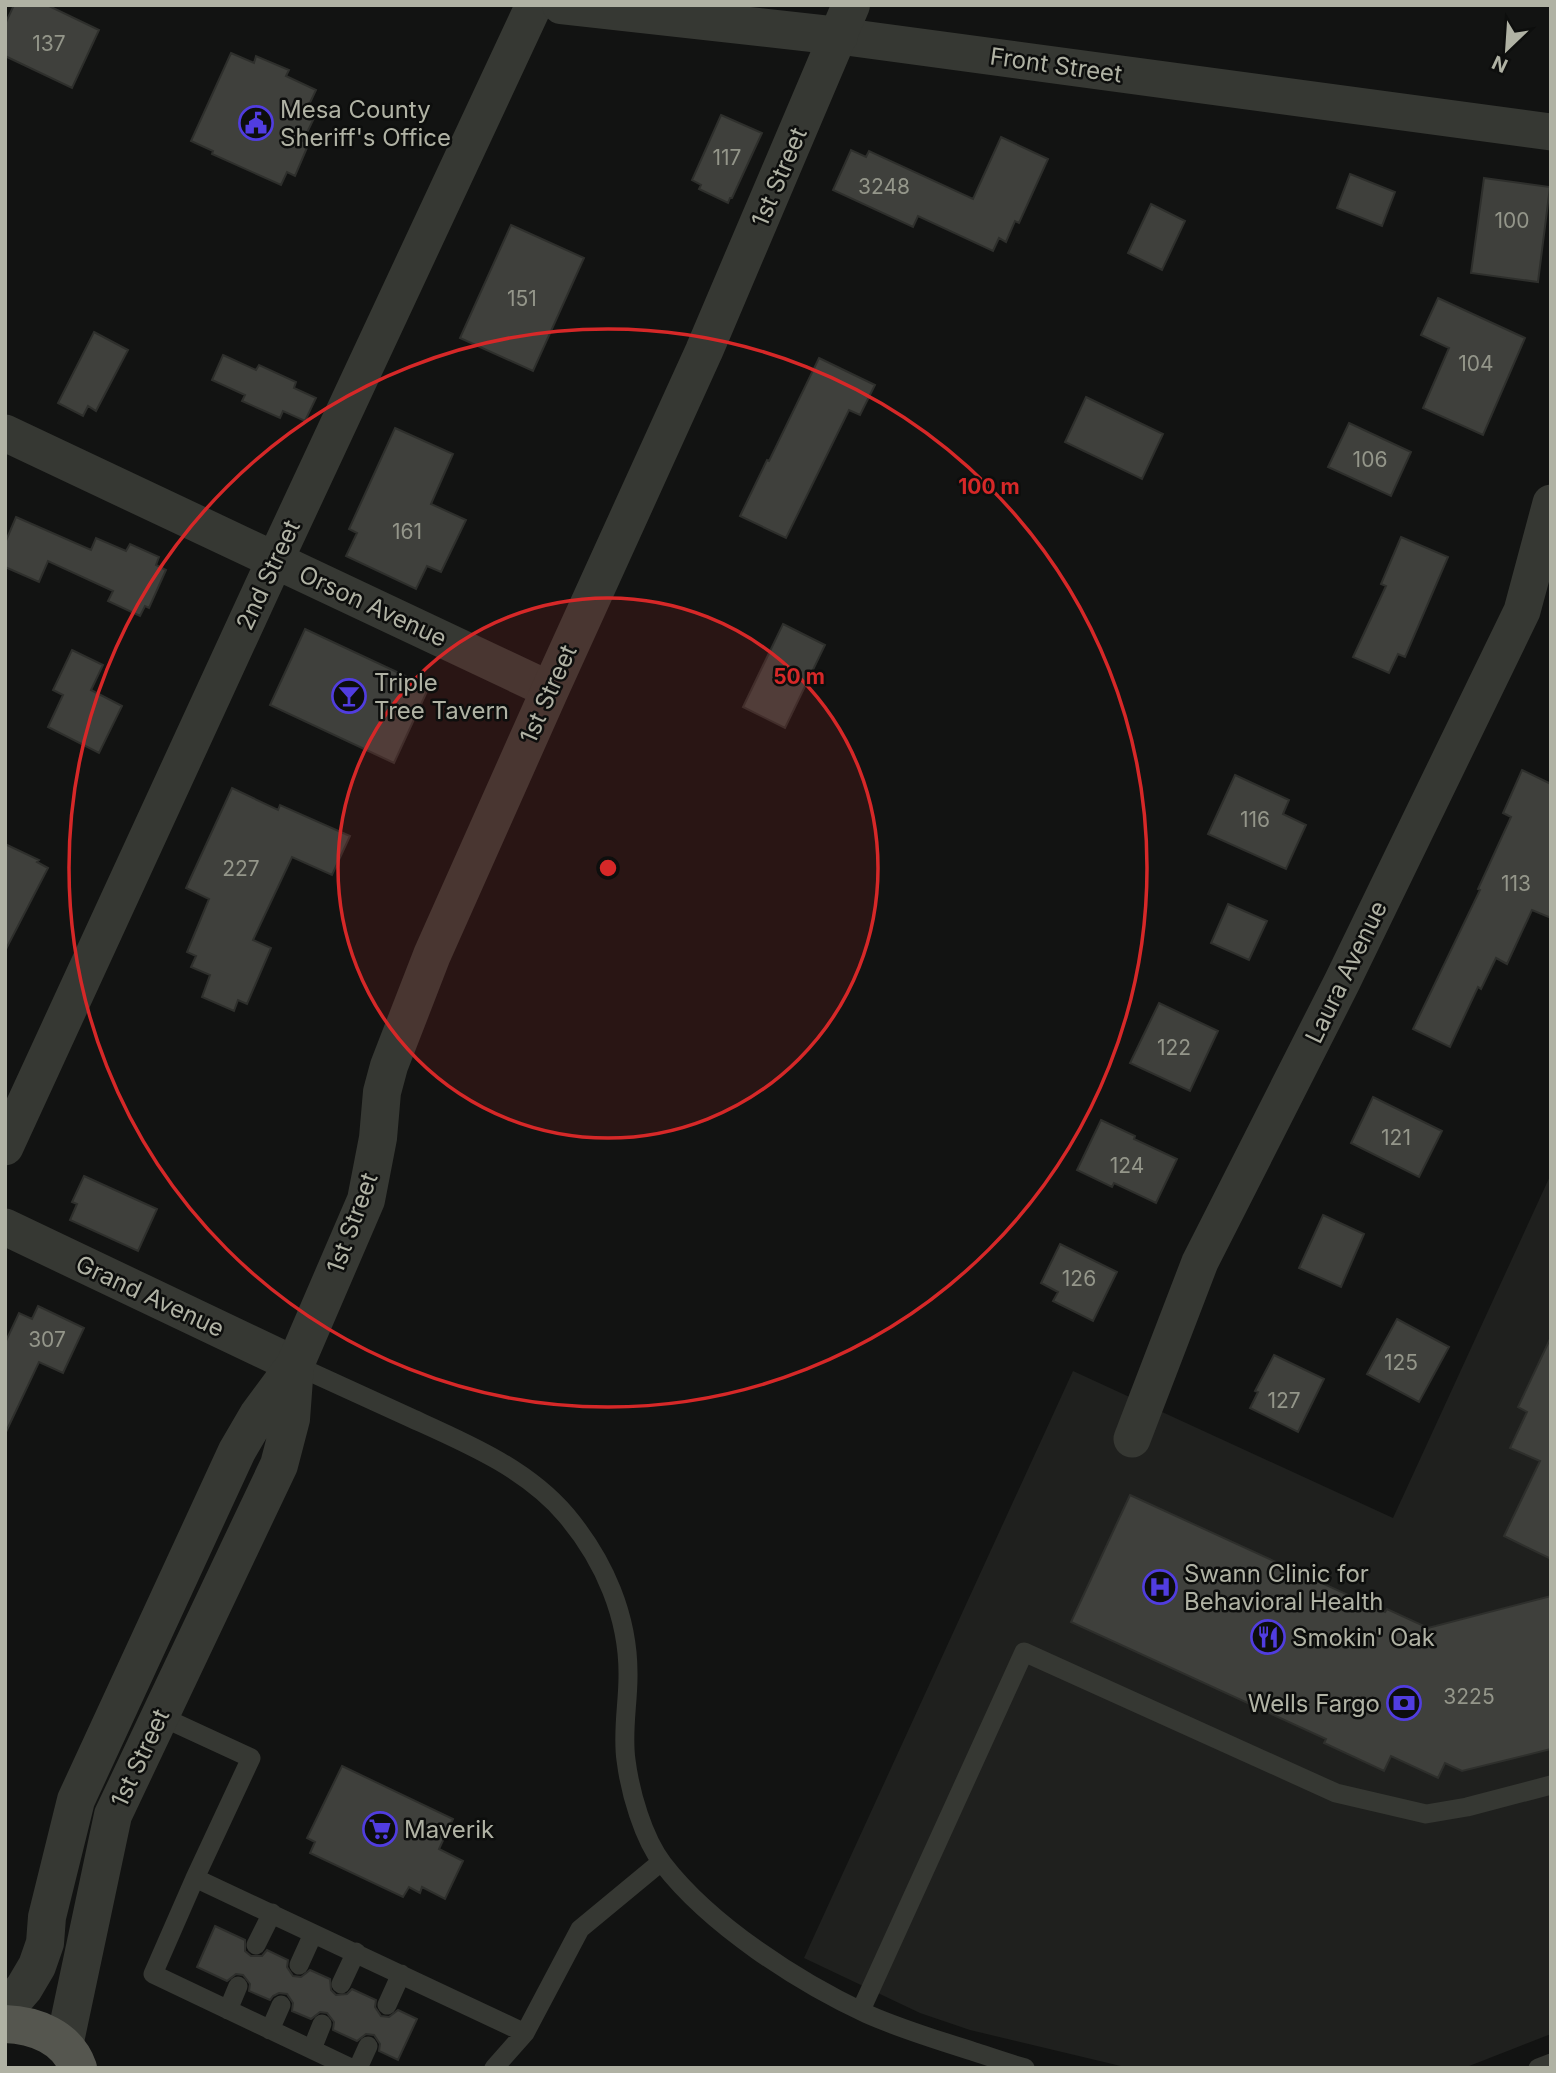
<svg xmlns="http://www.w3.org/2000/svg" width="1556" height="2073" viewBox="0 0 1556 2073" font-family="Inter,sans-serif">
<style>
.built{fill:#1f201e}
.building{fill:#3f403c;stroke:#2e2f2c;stroke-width:2}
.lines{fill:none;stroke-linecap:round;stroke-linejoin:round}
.service{stroke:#363833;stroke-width:19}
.minor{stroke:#363833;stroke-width:37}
.tertiary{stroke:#363833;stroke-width:38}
.primary{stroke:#55564f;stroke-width:38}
.ring{fill:none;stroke:#d62828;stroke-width:3.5}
.labels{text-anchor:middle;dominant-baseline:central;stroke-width:5;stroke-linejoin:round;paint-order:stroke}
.number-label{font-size:21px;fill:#94968a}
.street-label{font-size:24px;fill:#b0b2a4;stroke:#0d0e0d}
.poi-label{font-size:24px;fill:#b0b2a4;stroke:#0d0e0d;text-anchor:start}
.centre{fill:#d62828;stroke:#0d0e0d;stroke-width:3.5}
.ring-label{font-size:21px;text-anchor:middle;font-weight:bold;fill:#d62828;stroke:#0d0e0d;stroke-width:5;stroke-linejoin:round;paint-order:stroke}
</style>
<rect width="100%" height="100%" fill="#121312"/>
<path class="built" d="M1551 1174V2034L1464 2068H1129L970 2030 920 2013 804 1958 1073 1371 1393 1518Z"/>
<path class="building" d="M14 5H47L99 30 72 88 5 56V24Z
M231 53 254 63 256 56 289 70 286 76 316 90 307 109 316 114 303 141 309 143 295 176 287 172 281 185 212 154 213 151 191 141Z
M721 115 762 133 732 198H730L728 203 699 189 701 185 692 180Z
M1001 137 1048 159 1019 223 1015 221 1006 242 999 238 993 251 918 216 913 227 833 190 851 150 866 157 869 151 973 199Z
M1350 174 1395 192 1382 226 1337 208Z
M1484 178 1550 187 1538 282 1471 273Z
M1151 204 1185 221 1162 270 1128 253Z
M511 225 584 258 533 371 460 338Z
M1438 298 1525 338 1483 435 1423 408 1449 348 1421 335Z
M94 332 128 350 96 411 88 406 83 416 58 403Z
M223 355 256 370 259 365 296 382 294 388 316 398 305 421 283 411 280 418 242 401 245 395 212 380Z
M819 358 875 385 860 415 849 410 786 538 740 516 767 460 769 461Z
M1086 397 1163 434 1142 479 1065 442Z
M1349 423 1411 452 1391 496 1328 467Z
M395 428 453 454 431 504 466 520 441 572 427 566 416 589 346 556 357 533 349 529Z
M16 517 91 550 96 538 126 551 130 544 159 557 156 565 166 570 149 608 145 606 140 616 108 601 113 591 48 561 39 582 5 567V543Z
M1401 537 1448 557 1405 657 1398 654 1389 673 1353 657 1386 586 1381 584Z
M783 624 825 645 785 728 743 707Z
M305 629 429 687 394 763 270 705Z
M72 650 103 665 91 690 122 706 99 753 48 727 63 695 53 690Z
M1522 770 1551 784V918L1532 910 1507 964 1496 958 1481 989 1478 987 1450 1047 1413 1029 1480 890 1478 889 1511 817 1503 813Z
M1235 775 1289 800 1283 814 1306 825 1286 869 1208 834Z
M232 788 278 810 280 805 350 836 332 875 292 857 253 940 271 948 247 1004 238 1000 234 1011 202 997 210 975 191 967 196 956 187 952 209 899 186 888Z
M5 844 39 860 37 862 48 868 5 951Z
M1228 904 1267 921 1249 960 1211 943Z
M1159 1003 1218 1031 1190 1091 1130 1063Z
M1373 1097 1442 1131 1419 1177 1351 1143Z
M1101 1120 1135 1136 1134 1139 1177 1159 1156 1203 1114 1183 1112 1187 1077 1170Z
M84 1176 157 1209 138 1251 70 1220 77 1204 72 1202Z
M1323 1215 1364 1234 1341 1287 1299 1268Z
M1060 1244 1117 1272 1093 1321 1053 1301 1058 1292 1041 1283Z
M38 1306 84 1328 63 1373 39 1362 5 1434V1343L19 1313 32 1319Z
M1397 1319 1449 1347 1419 1402 1367 1374Z
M1551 1337V1559L1504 1536 1540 1461 1510 1448 1527 1412 1518 1407Z
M1274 1355 1324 1379 1298 1432 1250 1408 1258 1392 1255 1391Z
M1130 1495 1385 1612 1387 1609 1428 1628 1551 1596V1749L1462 1771 1445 1763 1438 1778 1391 1756 1384 1771 1324 1743 1326 1739 1071 1622Z
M342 1766 453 1819 439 1849 463 1861 445 1899 422 1887 420 1893 409 1887 403 1897 310 1853 315 1842 307 1838Z
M215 1926 245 1940V1951L251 1956H262L267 1950 288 1960 287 1967 293 1976 301 1977 310 1970 330 1979 331 1990 336 1995 347 1994 352 1989 376 2000 375 2007 381 2016 389 2017 398 2010 417 2019 398 2060 379 2051 380 2044 374 2035 366 2034 357 2041 333 2030 334 2022 327 2013 320 2012 311 2019 292 2011 293 2003 287 1994 279 1993 273 1996 270 2000 249 1991 250 1984 243 1975 236 1974 227 1981 197 1967Z"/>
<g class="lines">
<path class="service" d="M295 1365C334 1383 372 1400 411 1418 466 1443 526 1468 566 1515 604 1560 629 1617 628 1677 628 1704 622 1732 626 1760 630 1792 643 1838 663 1864 710 1925 798 1982 867 2014 901 2029 937 2040 972 2051 990 2057 1007 2063 1025 2068
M160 1716 251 1758 195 1878 153 1974 351 2068
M195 1878 525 2033
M256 1945 272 1913
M299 1965 313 1934
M341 1984 356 1952
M387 2005 401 1974
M228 2010 238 1986
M861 2010 1024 1652 1336 1793 1426 1814 1467 1807 1551 1785
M270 2030 281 2005
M312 2049 322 2024
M358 2068 368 2046
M494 2068 525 2033 580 1929 661 1862
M1538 2068 1551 2063"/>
<path class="minor" d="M839 36 1551 132
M5 433 550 690
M5 1147 275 560 534 5
M5 1227 295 1365
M1132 1439 1200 1262 1342 982 1522 611 1551 503"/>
<path class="tertiary" d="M561 5 839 36
M5 2010 24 1988 37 1966 45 1943 47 1917 76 1800 237 1451 258 1415 295 1365 366 1200 378 1138 382 1092 389 1066 432 955 550 690 704 351 851 5
M64 2046 113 1815 279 1465 291 1419 295 1365"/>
<path class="primary" d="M5 2024C35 2025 67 2037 78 2068"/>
</g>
<circle cx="608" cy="868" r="270" fill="#d62828" fill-opacity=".12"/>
<g class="ring">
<circle cx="608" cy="868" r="270"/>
<circle cx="608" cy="868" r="539"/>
</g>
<defs>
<g id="civic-ring" transform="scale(1.75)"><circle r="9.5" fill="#0d0e0d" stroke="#513de0" stroke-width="1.5"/><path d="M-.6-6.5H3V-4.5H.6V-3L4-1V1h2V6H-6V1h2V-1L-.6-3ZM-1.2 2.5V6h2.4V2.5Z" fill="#513de0"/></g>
<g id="bar-ring" transform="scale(1.75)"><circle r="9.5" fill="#0d0e0d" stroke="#513de0" stroke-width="1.5"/><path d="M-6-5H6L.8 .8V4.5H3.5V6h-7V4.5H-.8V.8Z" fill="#513de0"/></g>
<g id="hospital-ring" transform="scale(1.75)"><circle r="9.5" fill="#0d0e0d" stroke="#513de0" stroke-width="1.5"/><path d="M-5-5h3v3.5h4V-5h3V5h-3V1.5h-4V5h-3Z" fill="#513de0"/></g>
<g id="restaurant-ring" transform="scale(1.75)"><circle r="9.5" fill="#0d0e0d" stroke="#513de0" stroke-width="1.5"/><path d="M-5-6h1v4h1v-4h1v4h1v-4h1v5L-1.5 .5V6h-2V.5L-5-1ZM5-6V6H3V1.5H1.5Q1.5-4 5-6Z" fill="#513de0"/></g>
<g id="bank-ring" transform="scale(1.75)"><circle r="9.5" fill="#0d0e0d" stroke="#513de0" stroke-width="1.5"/><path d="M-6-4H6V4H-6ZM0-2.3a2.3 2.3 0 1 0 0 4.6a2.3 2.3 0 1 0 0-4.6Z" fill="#513de0"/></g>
<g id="supermarket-ring" transform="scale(1.75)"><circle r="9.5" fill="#0d0e0d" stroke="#513de0" stroke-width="1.5"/><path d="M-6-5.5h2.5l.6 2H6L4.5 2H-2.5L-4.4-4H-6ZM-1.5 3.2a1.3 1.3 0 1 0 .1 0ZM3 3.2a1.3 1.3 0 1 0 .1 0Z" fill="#513de0"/></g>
</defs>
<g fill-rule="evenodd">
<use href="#civic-ring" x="256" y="123"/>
<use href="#bar-ring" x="349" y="696"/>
<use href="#hospital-ring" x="1160" y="1587"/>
<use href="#restaurant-ring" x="1268" y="1637"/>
<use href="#bank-ring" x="1404" y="1703"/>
<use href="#supermarket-ring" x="380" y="1829"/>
</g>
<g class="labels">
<g class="number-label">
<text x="49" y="43">137</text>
<text x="727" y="157">117</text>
<text x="884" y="186">3248</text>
<text x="1512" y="220">100</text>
<text x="522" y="298">151</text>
<text x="1476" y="363">104</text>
<text x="1370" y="459">106</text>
<text x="407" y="531">161</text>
<text x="1255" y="819">116</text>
<text x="241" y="868">227</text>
<text x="1516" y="883">113</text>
<text x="1174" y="1047">122</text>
<text x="1396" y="1137">121</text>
<text x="1127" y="1165">124</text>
<text x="1079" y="1278">126</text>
<text x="47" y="1339">307</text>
<text x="1401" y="1362">125</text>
<text x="1284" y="1400">127</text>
<text x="1469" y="1696">3225</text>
</g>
<g class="street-label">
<text transform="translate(1056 65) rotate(8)">Front Street</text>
<text transform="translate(779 177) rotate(-67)">1st Street</text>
<text transform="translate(268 575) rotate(-65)">2nd Street</text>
<text transform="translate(373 606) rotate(25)">Orson Avenue</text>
<text transform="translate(548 694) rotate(-66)">1st Street</text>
<text transform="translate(1346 972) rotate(-64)">Laura Avenue</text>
<text transform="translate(352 1223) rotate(-70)">1st Street</text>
<text transform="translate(150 1296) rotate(25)">Grand Avenue</text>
<text transform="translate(140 1758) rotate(-65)">1st Street</text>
</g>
<g class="poi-label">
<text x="280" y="109">Mesa County<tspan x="280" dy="28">Sheriff's Office</tspan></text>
<text x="374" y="682">Triple<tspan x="374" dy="28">Tree Tavern</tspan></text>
<text x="1184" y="1573">Swann Clinic for<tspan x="1184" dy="28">Behavioral Health</tspan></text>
<text x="1292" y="1637">Smokin' Oak</text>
<text x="1380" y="1703" text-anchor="end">Wells Fargo</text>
<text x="404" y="1829">Maverik</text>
</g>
</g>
<circle cx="608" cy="868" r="10" class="centre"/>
<g class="ring-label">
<text x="989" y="494">100 m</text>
<text x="799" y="684">50 m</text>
</g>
<rect width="1556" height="2073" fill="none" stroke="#b0b2a4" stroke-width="14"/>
<g transform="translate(1507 49) rotate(205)" stroke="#0d0e0d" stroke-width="5" paint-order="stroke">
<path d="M0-5L12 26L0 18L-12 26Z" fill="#b0b2a4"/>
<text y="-10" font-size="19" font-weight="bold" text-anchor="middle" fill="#b0b2a4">N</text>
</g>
</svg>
